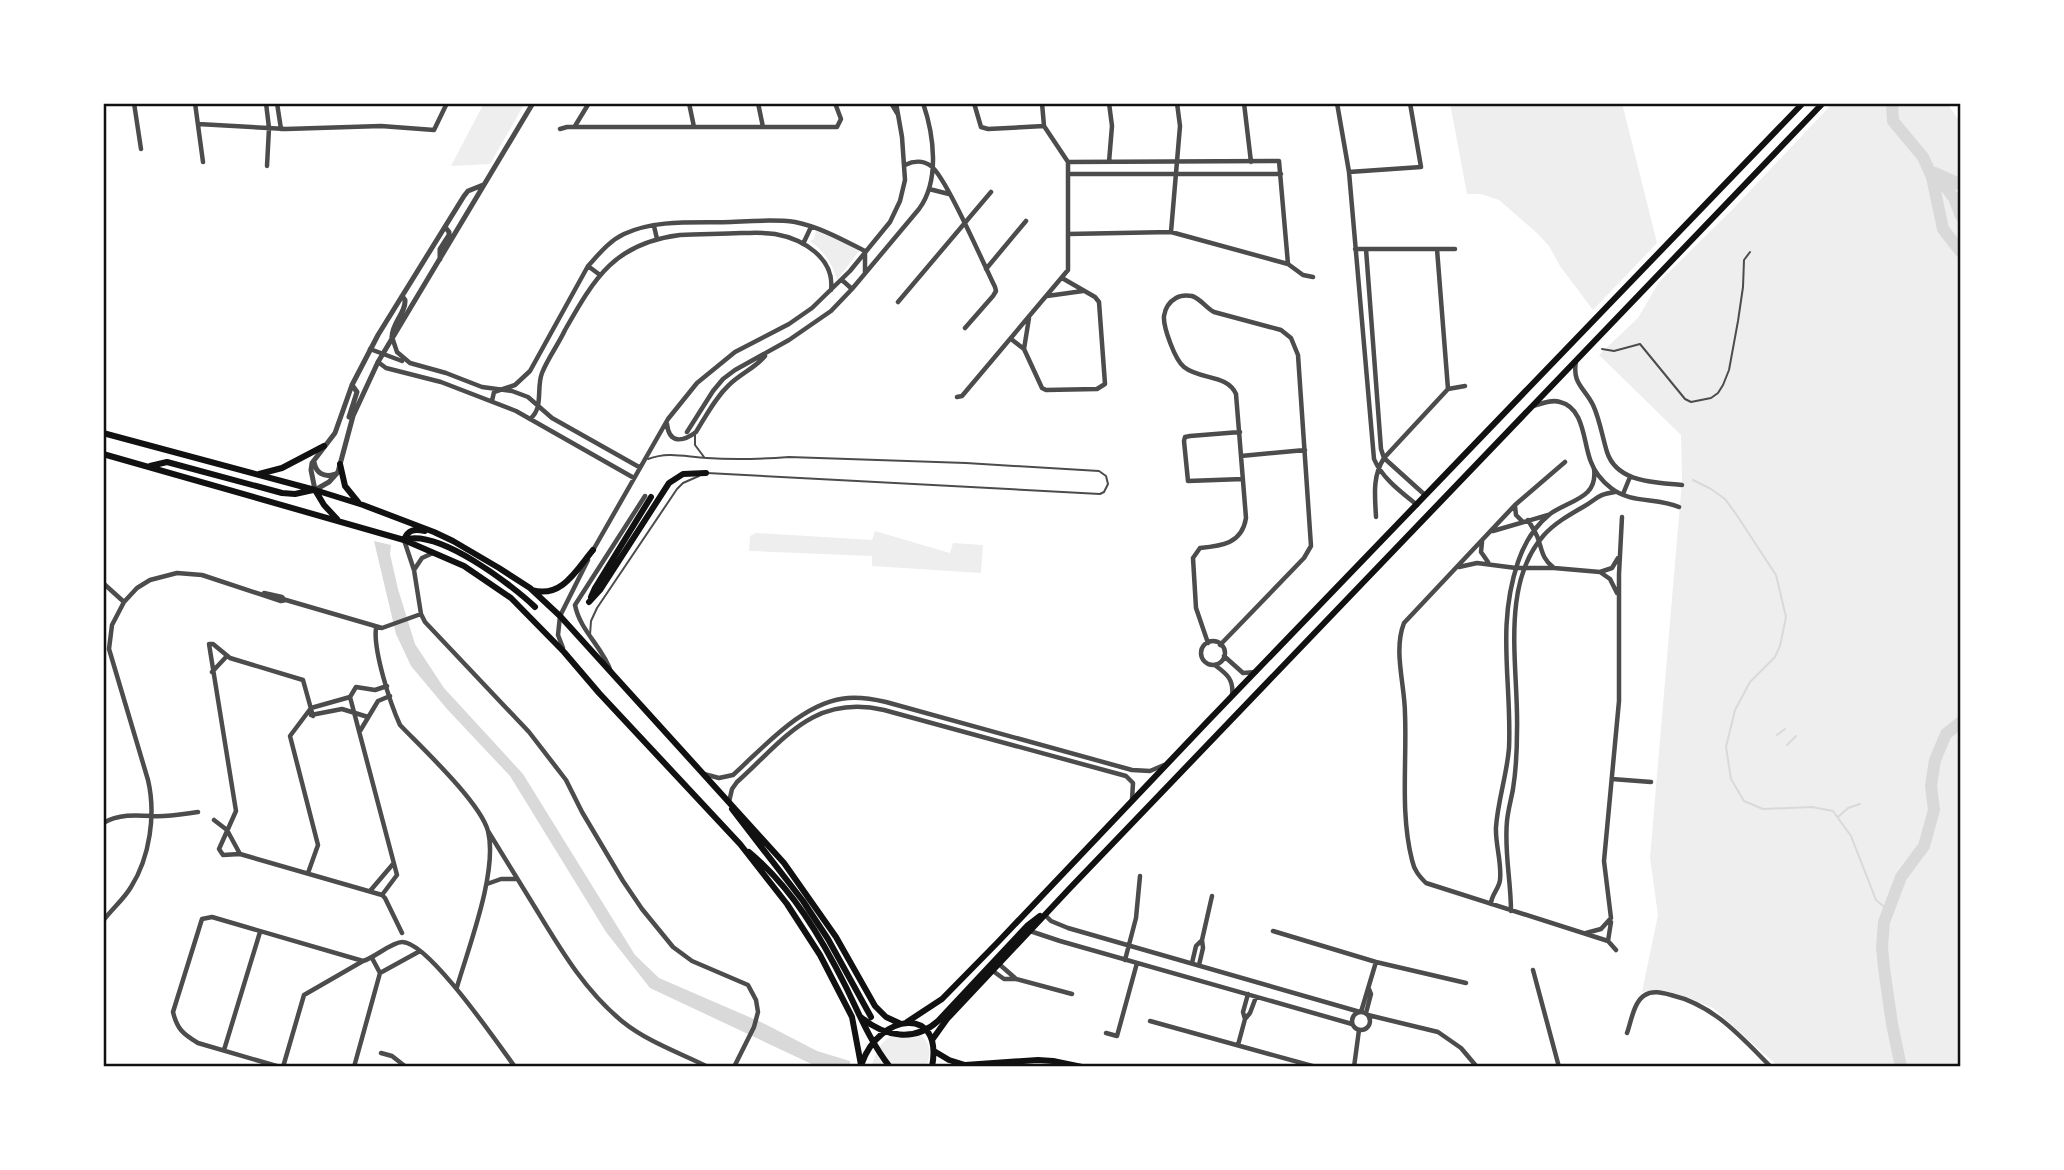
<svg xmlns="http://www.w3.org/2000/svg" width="2064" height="1170" viewBox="0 0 2064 1170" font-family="'Public Sans',sans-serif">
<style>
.green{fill:#eee}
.water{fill:#d9d9d9}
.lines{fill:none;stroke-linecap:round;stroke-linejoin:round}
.stream{stroke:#d9d9d9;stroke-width:2}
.river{stroke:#d9d9d9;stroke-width:12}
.service{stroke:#4c4c4c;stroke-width:2}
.minor{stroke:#4c4c4c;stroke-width:4.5}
.tertiary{stroke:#4c4c4c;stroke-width:5}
.primary{stroke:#111;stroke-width:6}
.neatline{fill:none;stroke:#111;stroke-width:2.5}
</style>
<rect width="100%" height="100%" fill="#fff"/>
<path class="green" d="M484 103H525L490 164 451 166Z
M1450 103H1622L1657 243 1593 310 1560 266 1549 246 1537 233 1499 200 1481 194H1467Z
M1833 103H1947L1961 123V1067H1779L1713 1008 1687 997 1662 990 1642 992 1658 915 1650 858 1682 481 1681 435 1599 355 1638 318 1659 282 1731 211Z
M816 231 840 240 859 251 837 280C832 263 825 252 810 241L814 239Z
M875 531 950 553 953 543 983 545 981 573 872 566V556L749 551 750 536 756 533 872 540Z
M910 1030C928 1037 934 1048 926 1067H871C880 1043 884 1035 910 1030Z"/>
<path class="water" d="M374 541 391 545 390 554 398 589 415 644 444 688 523 774 635 955 659 978 763 1023 817 1051 850 1061V1067H818L650 988 606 932 510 776 447 709 411 666 396 634Z"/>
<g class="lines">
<path class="stream" d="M1693 480 1711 489 1725 499 1736 514 1776 575 1786 617 1780 646 1775 657 1750 682 1735 710 1726 747 1731 779 1744 801 1763 809 1812 807 1833 811 1851 836 1876 900 1888 910
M1777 735 1785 729
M1787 745 1796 736
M1838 817 1848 808 1860 804"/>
<path class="river" d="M1892 103 1893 121 1923 157 1932 177 1943 229 1961 252
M1935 173 1961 185
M1936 174 1954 198 1961 216
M1901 1067 1892 1024 1884 968 1882 947 1884 922 1901 877 1924 846 1934 810 1931 786 1935 760 1946 734 1961 722"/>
<path class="service" d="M1602 349 1614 351 1640 344 1685 399 1691 402 1711 398 1718 393 1723 385 1729 370 1738 321 1743 287 1744 260 1750 252
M695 435V445L704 457
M648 459C669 451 686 457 707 458 734 460 762 459 789 457L966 463 1099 471 1106 476 1108 484 1104 492 1100 494 707 473
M590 635 591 621 597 608 677 489 683 483 699 476"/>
<path class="minor" d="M134 103 141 149
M195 103 203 162
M266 103 269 128 267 166
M277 103 281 129
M689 103 694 127
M758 103 763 127
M891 103 897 113
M974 103 981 127 988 129 1044 126
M1109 103 1112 126 1109 162
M1244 103 1251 162
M1337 103 1349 172 1374 459C1382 478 1401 492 1417 505
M198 124 286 129 381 126 434 130 447 103
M575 126 589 103
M560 129 567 127H837L841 119 835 103
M1068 162 1279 161 1288 264
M905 165C913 161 923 160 931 166 946 177 984 265 995 287L996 291 993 296 965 328
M1349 172 1421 167 1410 103
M1068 174H1281
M929 189 949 194
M654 226 657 239
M1171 232 1180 126 1177 103
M1068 234 1171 232 1288 264 1303 275 1313 277
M803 244 811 227
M1355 249H1455
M1366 249 1381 449 1384 458 1425 495
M1437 249 1448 389
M588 266 600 275
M986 269 1026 221
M842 280 852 289
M1047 296 1083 291
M898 302 991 192
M392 337 397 352 410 363 446 373 482 387 512 391 528 397 552 418 639 467
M1011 339 1024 349 1042 388 1046 390 1097 389 1105 384 1099 302 1095 297 1062 278
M370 349 402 361
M1024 349 1029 318
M1576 361C1572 384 1584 387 1593 405 1600 420 1602 436 1607 452 1617 483 1655 482 1682 485
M378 362 386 368 441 382 516 411 634 478
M957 397 962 396 1068 270V162L1044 126 1042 103
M492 401 494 392 515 385 530 371 588 266C599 254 609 241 624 234 656 219 696 223 731 222 752 221 774 219 795 222 820 227 843 240 865 251V273
M1533 406C1541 404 1551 399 1560 402 1585 408 1583 443 1591 462 1595 473 1602 481 1611 488 1631 504 1657 497 1679 507
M530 419C544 408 536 388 542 373 548 358 558 345 565 330 595 277 615 243 680 235 701 234 721 234 741 233 752 233 764 232 775 234 803 239 835 258 831 290
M667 424C669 444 683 442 696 432 706 416 715 398 729 385 740 374 755 368 765 356
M687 432 713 391 723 379 735 370 789 340 831 311 852 289 919 209C940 181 934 135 923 103
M1240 432 1190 436 1185 437 1184 441 1188 481 1243 479
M1241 456 1305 450
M1565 462 1515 505 1404 623C1393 651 1405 685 1405 714 1407 762 1400 813 1412 860 1414 870 1419 876 1426 883L1608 941 1616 950
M1623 494 1630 477
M1515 506 1516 515 1522 521
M1376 517C1375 496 1372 477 1384 458L1448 389 1465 386
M1528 520C1531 525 1534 530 1537 536 1542 548 1541 558 1553 567
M1493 531 1548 515
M404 540 414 570 421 614 425 622 529 732 566 780 582 812 623 881 642 909 673 947 692 961 748 985 756 1000 758 1012 754 1027 734 1067
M1482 542 1481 552 1488 562
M592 552 668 419 697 383 735 352 789 324 812 308 850 271 890 222 900 201 905 180 902 137 896 103
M1459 567 1477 563 1516 568H1554L1600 572 1610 579 1617 593
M414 570 422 558 433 553
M1600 572 1612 568 1618 558
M103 583 124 602
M264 593 282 597 285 600
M376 628C373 650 390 703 400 725 422 748 480 802 488 831 498 871 469 946 457 987
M1201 653a12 12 0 1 1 24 0a12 12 0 1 1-24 0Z
M1208 643 1196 608 1193 558 1200 548C1221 546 1242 544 1246 518L1236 394C1227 374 1200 380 1184 367 1175 360 1163 327 1164 316 1165 309 1169 302 1176 298 1181 295 1186 295 1192 296 1201 299 1206 308 1214 312L1281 330 1291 338 1298 355 1311 546 1304 558 1220 645
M563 648 558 635 560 616 588 560
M1224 656 1243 673 1256 672
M1216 666C1227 674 1234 680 1232 695
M212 672 226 657
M611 672C603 647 580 631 575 605L645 496
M311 715 342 709 368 717
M313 716 303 680 230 658 213 644H209L236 811 219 849 223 855 240 854 382 895 385 898 402 933
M360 731 378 701 390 696
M704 774 719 778 733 775C764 747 804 701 848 698 861 697 873 699 886 702L1132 770 1150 771 1164 765
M1612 779 1651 782
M729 802 732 789 737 782C784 740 813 694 884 710L1126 776 1133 783 1132 800
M214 820 227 830 240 854
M103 823C119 814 135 815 153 816 167 817 183 814 198 812
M488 831C504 857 520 883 536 909 561 950 585 991 623 1022 648 1042 680 1053 708 1067
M308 873 318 845 290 736 311 708 350 697
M487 884 501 879H517
M370 891 393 864
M382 895 397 875 350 697 356 687 375 690 387 686
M1491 904C1491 895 1499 889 1500 880 1502 862 1495 844 1496 827 1498 800 1507 774 1509 748 1512 683 1496 627 1518 562 1524 544 1535 526 1550 514 1569 500 1598 499 1594 469
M1511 911C1511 881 1504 851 1507 821 1508 810 1511 800 1513 789 1516 770 1517 750 1517 731 1519 670 1499 585 1544 535 1555 523 1569 515 1583 507 1598 499 1595 495 1615 492
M1045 915 1051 921 1068 928 1360 1012
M103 921C112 909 124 899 131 887 150 857 156 814 148 780L109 649 112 625 124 602 137 588 150 580 177 573 202 575 281 601 286 600 382 628 421 614
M1030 931 1060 941 1352 1024
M1273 931 1376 962 1466 983
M1586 933 1601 929 1611 918 1604 861 1619 701V574L1622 517
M1608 941 1611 922
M1125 960 1136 918 1140 876
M1192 963 1196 946 1201 941
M999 964 1015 978
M1199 965 1203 948 1202 940 1212 896
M1533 970 1559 1067
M993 971 1004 979H1016L1072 994
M380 973 420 951
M1352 1021a9 9 0 1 1 18 0a9 9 0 1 1-18 0Z
M1361 1012 1376 962
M1366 1013 1371 994 1369 989
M1368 1015 1438 1032 1461 1048 1477 1067
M1245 1019 1243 1012 1248 994
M1150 1021 1316 1067
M1106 1033 1117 1036 1137 963
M1627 1033C1631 1022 1634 1001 1645 995 1653 990 1663 993 1671 995 1714 1005 1741 1037 1771 1067
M1238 1045 1245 1019 1250 1013 1256 997
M224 1050 260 932
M381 1053 392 1056 406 1067
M280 1067 198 1043C183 1034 177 1029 173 1012L202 919 212 917 363 961C374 958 392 942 402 942 428 941 498 1044 515 1067
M283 1067 304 995 363 961
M354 1067 380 973 372 958
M1354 1067 1359 1030"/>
<path class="tertiary" d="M483 185 468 191 464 196 378 335 352 385 335 433 312 463 311 470 315 490 329 482 338 472 353 416 378 362 533 103
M440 259V249L449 235V232L445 227
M392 337C392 322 406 313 405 300L402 296
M349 417 357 392 352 385
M314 462C316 473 324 478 335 474"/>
<path class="primary" d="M103 433 315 490 363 505 434 532 453 541 499 568 530 588 560 616 784 863 836 937 875 1006 886 1017 899 1023
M103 454 404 540 464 566 511 598 564 652 599 693 740 844 787 904 820 955 852 1017 861 1065
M340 464 345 486 358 502
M150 466 167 462 282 493 295 494 313 490
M259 474 282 468 324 446
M315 490 324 505 337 519
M404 540C438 528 512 585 535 607
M404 540C408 529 415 529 425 531
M532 590C562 599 577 569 593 550
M591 597 595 588 651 497
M589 602 600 590 669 483 683 474 706 473
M732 809 803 901 828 939 871 1017
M749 852C792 888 821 937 846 987 859 1014 871 1043 890 1067
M862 1018C885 1037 915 1042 938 1021L1027 926 1040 916
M907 1022 942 999 998 942 1207 722 1803 103
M932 1040 947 1019 1071 887 1823 103
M934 1051 949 1060 965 1065 1038 1060 1053 1061 1082 1067
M862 1063C879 1014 944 1004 932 1067"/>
</g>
<rect width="2064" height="1170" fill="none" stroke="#ffffff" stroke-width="210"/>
<rect x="105" y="105" width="1854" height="960" class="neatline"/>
</svg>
